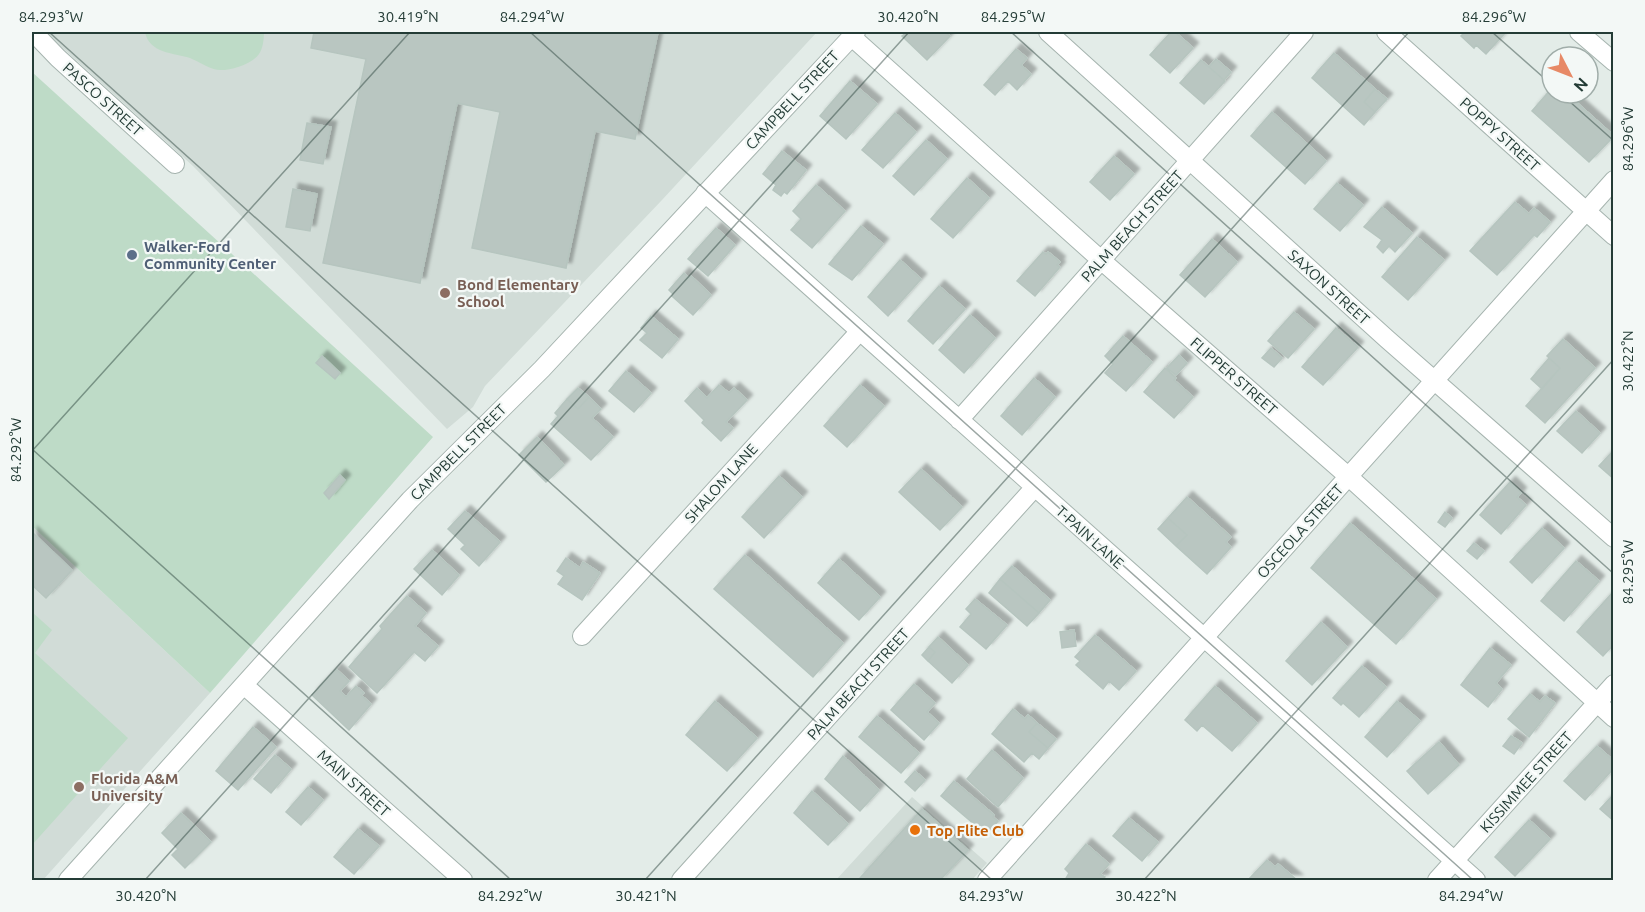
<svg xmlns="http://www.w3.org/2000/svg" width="1645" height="912" viewBox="0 0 1645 912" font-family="Ubuntu,sans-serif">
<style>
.built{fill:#d1dcd7}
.green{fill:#bedbc7}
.building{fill:#b9c6c1;stroke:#b6c5bf;stroke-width:1.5;filter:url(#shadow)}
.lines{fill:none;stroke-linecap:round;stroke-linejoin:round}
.minor-casing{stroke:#a6b4af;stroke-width:20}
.minor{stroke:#fff;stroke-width:18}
.ticks{fill:none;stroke:#243c36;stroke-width:1.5;stroke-opacity:0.45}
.service-dot{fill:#5c6f8a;stroke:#f3f8f6;stroke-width:2}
.education-dot{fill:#8d6e63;stroke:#f3f8f6;stroke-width:2}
.food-dot{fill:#e8710a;stroke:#f3f8f6;stroke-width:2}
.labels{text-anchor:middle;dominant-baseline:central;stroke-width:4.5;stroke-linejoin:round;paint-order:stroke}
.street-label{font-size:15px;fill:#243c36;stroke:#f3f8f6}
.service-label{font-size:15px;font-weight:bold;fill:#4e5e75;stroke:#f3f8f6;text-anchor:start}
.education-label{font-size:15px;font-weight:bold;fill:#785e54;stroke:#f3f8f6;text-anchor:start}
.food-label{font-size:15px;font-weight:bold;fill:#c56008;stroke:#f3f8f6;text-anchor:start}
.neatline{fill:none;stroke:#243c36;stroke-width:2}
.ticks-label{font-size:15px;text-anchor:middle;fill:#243c36}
</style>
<defs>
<filter id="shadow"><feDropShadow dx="5.5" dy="-5.5" stdDeviation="1.5" flood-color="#0004"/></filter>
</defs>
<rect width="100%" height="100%" fill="#e3ece8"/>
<path class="built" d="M45 32H817L662 200 485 386 473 407 447 429 193 166Z
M32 526 210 693 43 880H32Z
M912 797 987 863 972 880H836Z"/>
<path class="green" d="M145 32H264C264 38 263 49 259 54 252 64 232 70 221 70 210 70 200 62 190 58 173 53 149 53 145 32Z
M32 72 433 437 210 693 32 526Z
M32 612 52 630 35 653 128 738 32 845Z"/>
<path class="building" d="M314 32H658L635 139 595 131 566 268 472 248 500 112 457 103 420 283 323 263 366 59 311 48Z
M907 32H945L950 36 927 60 902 36Z
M1171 32H1175L1193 48 1170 73 1150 55Z
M1465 32H1506L1486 54 1476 45 1474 48 1461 36Z
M1016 49 1027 58 1021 65 1031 74 1017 90 1008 81 995 95 984 85Z
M1334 53 1375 89 1364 102 1375 112 1364 125 1312 78Z
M1216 59 1231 72 1224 80 1209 67Z
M1201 60 1225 81 1204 104 1180 83Z
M850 81 877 104 846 139 820 116Z
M1552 88V93H1566L1614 136 1589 162 1532 111Z
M1375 89 1387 99 1375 112 1364 102Z
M1272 112 1326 161 1305 184 1251 136Z
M895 113 916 132 883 168 862 150Z
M307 123 331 127 323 164 300 160Z
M926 140 947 159 914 195 893 176Z
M782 151 806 170 787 194 784 192 781 196 773 190 776 185 763 174Z
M1114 156 1134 174 1110 200 1090 182Z
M967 178 989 198 953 238 931 219Z
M1337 183 1363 205 1340 231 1314 209Z
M816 185 845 211 812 248 791 230 801 219 793 211Z
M293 189 317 194 310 231 286 227Z
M1515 202 1529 214 1534 208 1550 222 1537 237 1534 235 1497 275 1470 251Z
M1382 207 1412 233 1395 252 1389 246 1383 253 1377 247 1382 240 1364 227Z
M861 226 883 244 852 280 829 264Z
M716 228 735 245 708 276 688 259Z
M1417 237 1444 260 1408 300 1382 277Z
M1212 239 1237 262 1205 297 1180 275Z
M1043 252 1046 254 1048 252 1060 262 1057 265 1060 267 1035 296 1017 281Z
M900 260 921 279 888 316 868 297Z
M684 273 689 278 691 276 711 295 693 315 672 296 673 294 669 290Z
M939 286 965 309 933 344 908 321Z
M1294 312 1314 329 1288 358 1268 341Z
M970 315 995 338 964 373 939 350Z
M651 316 678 339 662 358 640 340 647 333 641 328Z
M1336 328 1358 347 1323 385 1302 367Z
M1123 336 1152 362 1126 391 1105 373 1113 364 1105 356Z
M1563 339 1595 368 1545 423 1526 406 1560 368 1547 356Z
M1271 348 1282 358 1274 367 1262 358Z
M1179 355 1187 363 1176 375 1167 368Z
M322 356 340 373 335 379 316 363Z
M1549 358 1560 368 1542 389 1531 379Z
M1165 368 1176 378 1174 380 1193 397 1174 418 1144 392Z
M626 371 651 393 634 412 609 391Z
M1034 378 1055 397 1022 435 1001 416Z
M719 385 729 393 734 388 747 400 726 422 733 428 721 441 702 423 704 420 685 401 697 388 707 398Z
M860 385 884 406 847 447 824 426Z
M578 388 589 397 578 409 567 399Z
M589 397 601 409 592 418 613 437 591 460 551 424 558 416 555 413 567 399 578 409Z
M1576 411 1600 433 1582 453 1557 431Z
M537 437 564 465 546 482 519 455Z
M1614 450V479L1599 466Z
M921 469 962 507 940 530 899 492Z
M340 475 345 480 329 499 324 493Z
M779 476 802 497 764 538 742 517Z
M1510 482 1521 493 1517 497 1526 505 1501 534 1480 515Z
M1187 497 1231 537 1226 542 1231 547 1207 574 1176 546 1187 535 1168 518Z
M465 511 500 542 479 566 461 549 465 545 448 529Z
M1445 512 1452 518 1445 527 1438 522Z
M1168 518 1187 535 1176 546 1158 529Z
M1350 523 1436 599 1396 644 1311 568Z
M1542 528 1564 548 1532 583 1510 562Z
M32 532 72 570 46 598 32 585Z
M1474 543 1484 551 1477 559 1467 551Z
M432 550 459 575 442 595 414 569Z
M745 555 843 643 813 677 714 589Z
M566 558 580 568 583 562 600 573 582 600 558 584 564 576 557 571Z
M839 559 880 597 859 620 818 583Z
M1576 561 1599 581 1564 621 1541 601Z
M1012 566 1050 600 1039 613 1000 579Z
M1000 579 1039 613 1027 626 989 593Z
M1612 593 1614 595V644L1603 656 1577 632Z
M407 596 426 613 415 626 438 646 425 661 414 652 377 693 349 667 382 629 380 626Z
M975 599 1007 625 986 649 960 627 971 614 966 609Z
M1321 622 1347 647 1312 685 1286 661Z
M1074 630 1076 646 1062 648 1060 632Z
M1095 635 1136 671 1119 690 1109 681 1103 689 1076 665 1080 661 1075 657Z
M938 637 968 665 952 683 928 661 935 652 929 647Z
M929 647 935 652 928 661 922 655Z
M1490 648 1511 665 1496 683 1502 689 1488 707 1461 685Z
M1362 666 1386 687 1359 717 1343 703 1341 705 1333 698Z
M336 669 349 681 340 691 346 697 356 686 364 693 361 695 371 704 349 730 312 695Z
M914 684 935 703 927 712 939 723 924 740 891 710Z
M1215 686 1257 723 1232 751 1202 725 1197 731 1185 720Z
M1530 694 1540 702 1545 696 1555 703 1529 737 1508 719Z
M715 701 757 738 727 771 686 735Z
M1397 701 1420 721 1387 757 1365 737Z
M1013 709 1025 719 1028 715 1037 723 1029 732 1048 748 1039 759 1032 753 1024 762 992 734Z
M877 716 919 753 901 773 859 737Z
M1037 723 1056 739 1048 748 1029 732Z
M253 727 276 747 238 790 216 771Z
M1511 736 1522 743 1514 754 1503 746Z
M1439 742 1459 765 1428 794 1407 771Z
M1597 746 1614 761V768L1585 800 1564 781Z
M992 750 1023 778 998 807 967 779Z
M275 755 291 769 271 793 254 779Z
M843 756 879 790 860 811 825 779Z
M915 771 925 780 915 791 905 782Z
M954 781 994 815 993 817 998 821 988 832 983 828 981 830 941 796Z
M308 787 323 800 301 825 286 812Z
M812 791 848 824 828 845 794 813Z
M1614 794V821L1600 809Z
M922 809 968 850 940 880H863L860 878Z
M181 813 211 842 185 868 172 855 178 849 162 833Z
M1129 818 1158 842 1142 861 1113 836Z
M1529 820 1550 839 1515 876 1495 857Z
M358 829 379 846 354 874 334 857Z
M1086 844 1109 864 1100 874 1105 877 1102 880H1065L1069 873 1065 869Z
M1267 860 1275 867 1278 864 1297 880H1248Z"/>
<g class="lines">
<g class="minor-casing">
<path id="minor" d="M33 32 58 58 175 164
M1048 32 1387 339 1614 538
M1386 32 1614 236
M1579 32 1614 62
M852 37 1101 260 1349 477 1614 718
M705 193 1476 880
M959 420 1304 32
M582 636 860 331
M245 686 463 880
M68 880 410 500 542 369 856 32
M681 880 1035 487
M987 880 1614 180
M1437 880 1614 684"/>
</g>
<use href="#minor" class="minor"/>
</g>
<path class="ticks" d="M49 32 992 880M530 32 1473 880M1011 32 1614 574M1492 32 1552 85M1560 93 1614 141M32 449 511 880M32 451 410 32M145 880 909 32M645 880 1409 32M1144 880 1614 359"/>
<circle class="service-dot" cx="132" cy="255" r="6"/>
<g class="education-dot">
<circle cx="445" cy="293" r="6"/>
<circle cx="79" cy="787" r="6"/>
</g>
<circle class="food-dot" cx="915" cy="830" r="6"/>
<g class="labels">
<g class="street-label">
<text transform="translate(103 99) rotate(42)">PASCO STREET</text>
<text transform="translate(792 100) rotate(-47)">CAMPBELL STREET</text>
<text transform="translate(1500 134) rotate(42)">POPPY STREET</text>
<text transform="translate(1132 226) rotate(-48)">PALM BEACH STREET</text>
<text transform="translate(1329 287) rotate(42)">SAXON STREET</text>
<text transform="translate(1234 376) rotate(41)">FLIPPER STREET</text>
<text transform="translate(458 452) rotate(-45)">CAMPBELL STREET</text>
<text transform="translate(721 483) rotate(-48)">SHALOM LANE</text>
<text transform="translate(1300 531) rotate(-48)">OSCEOLA STREET</text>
<text transform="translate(1090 537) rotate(42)">T-PAIN LANE</text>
<text transform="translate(858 684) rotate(-48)">PALM BEACH STREET</text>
<text transform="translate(1526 782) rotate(-48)">KISSIMMEE STREET</text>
<text transform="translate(354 783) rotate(42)">MAIN STREET</text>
</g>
<g class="service-label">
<text x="144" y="246">Walker-Ford<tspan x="144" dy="17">Community Center</tspan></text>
</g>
<g class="education-label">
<text x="457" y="284">Bond Elementary<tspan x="457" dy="17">School</tspan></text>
<text x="91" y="778">Florida A&amp;M<tspan x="91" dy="17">University</tspan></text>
</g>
<g class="food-label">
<text x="927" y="830">Top Flite Club</text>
</g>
</g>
<rect width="1645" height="912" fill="none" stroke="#f3f8f6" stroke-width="66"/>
<g transform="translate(1570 75) rotate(132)"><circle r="28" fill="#f3f8f6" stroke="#a0ada9" stroke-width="1.5"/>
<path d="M0-4.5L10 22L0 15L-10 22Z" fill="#e78966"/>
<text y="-9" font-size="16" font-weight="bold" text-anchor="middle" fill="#243c36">N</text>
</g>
<rect x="33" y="33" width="1579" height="846" class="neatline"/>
<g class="ticks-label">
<text x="51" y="22">84.293°W</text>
<text x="408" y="22">30.419°N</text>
<text x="532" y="22">84.294°W</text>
<text x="908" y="22">30.420°N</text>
<text x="1013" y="22">84.295°W</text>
<text x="1494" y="22">84.296°W</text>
<text transform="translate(1628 139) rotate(-90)" y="5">84.296°W</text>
<text transform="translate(1628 361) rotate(-90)" y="5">30.422°N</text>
<text transform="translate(16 450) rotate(-90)" y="5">84.292°W</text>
<text transform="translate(1628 572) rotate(-90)" y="5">84.295°W</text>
<text x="146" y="901">30.420°N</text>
<text x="510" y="901">84.292°W</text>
<text x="646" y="901">30.421°N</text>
<text x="991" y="901">84.293°W</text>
<text x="1146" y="901">30.422°N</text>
<text x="1471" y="901">84.294°W</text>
</g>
</svg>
